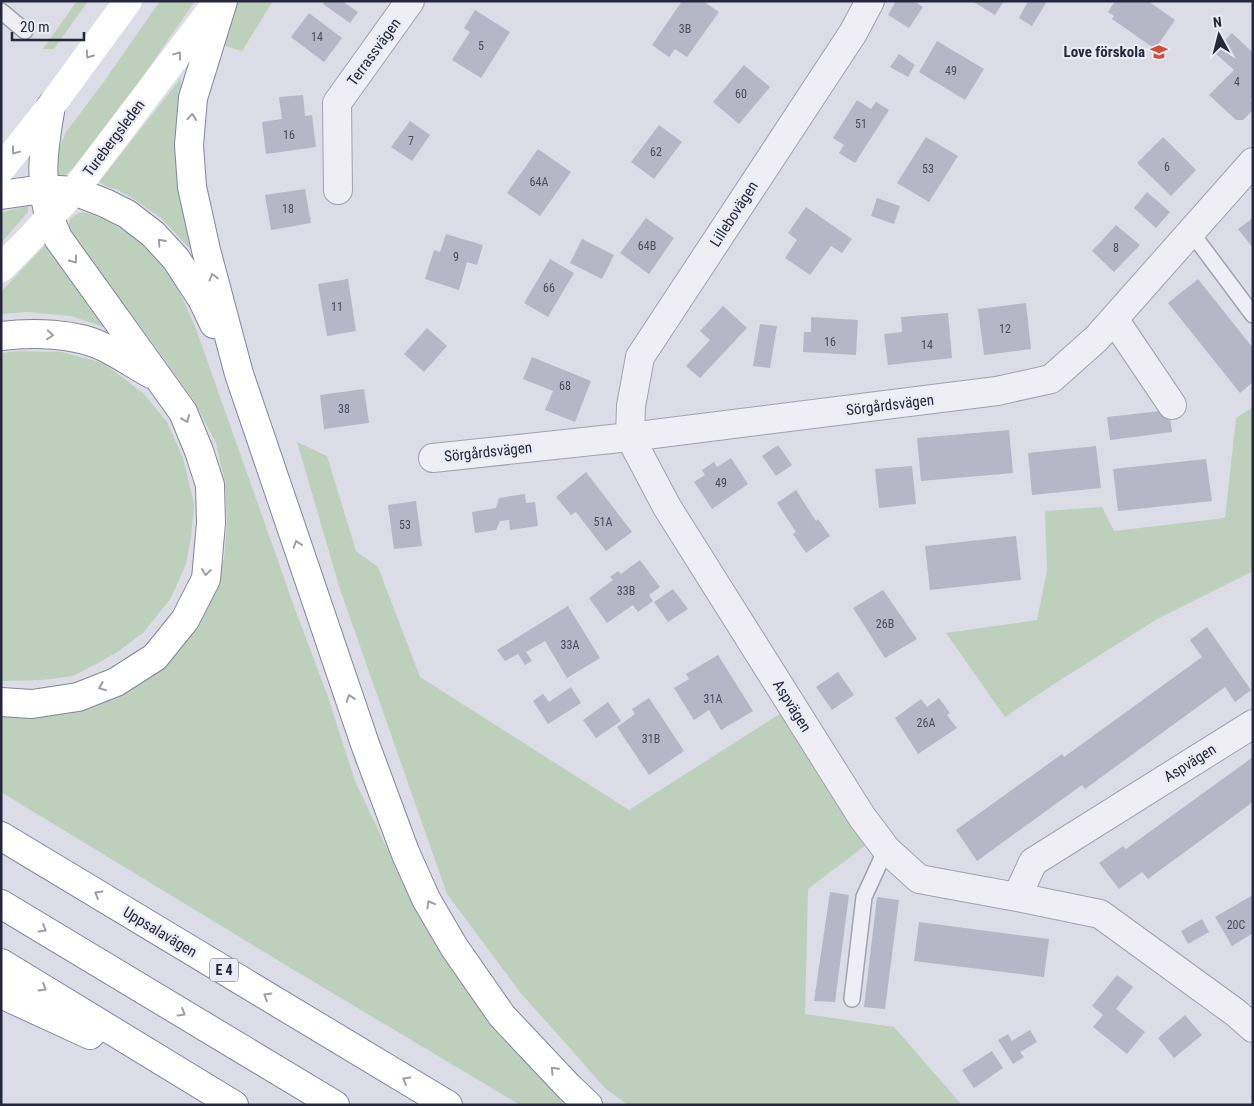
<svg xmlns="http://www.w3.org/2000/svg" width="1254" height="1106" viewBox="0 0 1254 1106" font-family="'Roboto Condensed',sans-serif">
<style>
.green{fill:#bcd0bc}
.building{fill:#b5b7c6}
.lines{fill:none;stroke-linecap:round;stroke-linejoin:round}
.lane-casing{stroke:#a1a2b0;stroke-width:18}
.street-casing{stroke:#a1a2b0;stroke-width:30}
.highway-casing{stroke:#82859d;stroke-width:30}
.lane{stroke:#eeeef4;stroke-width:15}
.street{stroke:#eeeef4;stroke-width:28}
.secondary{stroke:#fff;stroke-width:28}
.highway{stroke:#fff;stroke-width:28}
.oneway{stroke:#9d9ea7}
.labels{text-anchor:middle;dominant-baseline:central;stroke-width:4.5;stroke-linejoin:round;paint-order:stroke}
.number-label{font-size:12px;fill:#494b5e}
.shield{fill:#eaecf4;stroke:#606273;stroke-width:1}
.shield-label{font-size:14px;font-weight:bold;fill:#25273c}
.street-label{font-size:15px;fill:#25273c;stroke:#eaecf4}
.poi-label{font-size:15px;font-weight:bold;fill:#25273c;stroke:#eaecf4;text-anchor:end}
</style>
<rect width="100%" height="100%" fill="#dbdce6"/>
<path class="green" d="M77 1H88L54 49H43Z
M160 1H195L139 82 75 166C68 173 64 178 54 175L57 153 66 132 103 83Z
M238 1H273L242 51 222 45Z
M181 78C181 105 175 131 176 159 177 187 187 219 194 246L190 249 161 218 132 198 116 189 105 186 99 182Z
M28 206V212L1 243V213L14 209Z
M82 212C111 218 146 243 164 267 178 284 187 309 196 329L295 609 328 697 355 781 414 906 464 986 516 1052 568 1105H520L284 964 1 792V716L51 714 200 618 224 559 227 521 225 483 216 443 193 399 146 334 70 233C67 221 70 216 82 212Z
M47 243 105 324 104 327 71 316 28 312 1 314V292Z
M20 351 62 352 103 363 143 393 167 422 183 458 194 504 191 537 186 564 171 598 144 632 119 651 98 663 73 676 42 680 1 681V353Z
M1253 407V571L1157 619 1057 682 1005 717 946 633 1037 620 1047 571 1045 511 1102 507 1114 531 1225 518 1236 418Z
M297 442 327 456 356 551 378 567 420 677 629 810 783 712 870 842 808 889 805 1014 894 1027 962 1105H628L606 1089 520 992 447 894 340 589Z"/>
<path class="building" d="M325 1H342L358 12 350 23 323 4Z
M682 1H703L719 12 687 57 675 49 669 57 652 45Z
M896 1H914L923 7 909 28 888 15Z
M972 1H1004L995 15Z
M1028 1H1043L1046 3 1032 26 1019 18Z
M1115 1 1122 2 1123 1H1148L1175 20 1155 49 1112 19 1114 16 1108 12Z
M475 10 510 32 481 78 452 60 470 32 464 28Z
M309 13 342 38 324 62 291 37Z
M1232 33 1253 53V97L1250 100 1253 101V110L1243 120H1236L1209 95 1234 70 1214 52Z
M937 41 984 69 965 100 919 72Z
M899 54 915 65 908 77 890 67Z
M744 65 770 87 739 124 713 102Z
M303 95 305 116 312 115 316 147 266 154 262 122 282 119 279 97Z
M857 100 871 109 876 102 889 110 855 163 839 153 844 145 833 138Z
M410 121 430 135 412 161 391 147Z
M659 125 682 142 654 179 631 162Z
M926 137 958 156 929 202 897 183Z
M1163 137 1196 170 1171 196 1137 163Z
M538 149 571 172 540 216 507 193Z
M305 189 311 223 271 230 265 195Z
M1147 192 1170 212 1156 228 1134 208Z
M877 198 900 206 894 224 871 216Z
M806 207 852 239 842 253 831 246 810 275 785 258 797 240 788 233Z
M646 218 674 238 649 274 620 253Z
M1253 218V248L1238 229Z
M1116 225 1140 245 1114 272 1092 251Z
M446 234 483 245 477 265 467 262 459 290 425 279 434 250 440 252Z
M582 239 614 255 602 279 570 263Z
M550 259 574 273 548 317 524 303Z
M348 279 356 331 327 336 318 284Z
M1198 279 1253 348V382L1240 393 1168 303Z
M1026 303 1031 349 984 355 978 309Z
M723 306 747 328 700 378 686 366 710 340 700 331Z
M948 313 952 358 888 365 884 334 902 332 901 317Z
M811 317 858 320 856 355 803 352 804 332H811Z
M760 324 777 326 770 368 753 366Z
M427 328 447 346 424 372 404 354Z
M532 357 591 381 575 422 545 410 553 391 523 379Z
M364 389 369 423 324 429 320 395Z
M1169 410 1172 432 1110 440 1107 417Z
M1009 430 1013 473 921 481 917 438Z
M778 445 792 465 776 476 762 456Z
M1096 446 1101 488 1032 495 1028 453Z
M731 458 748 484 712 509 694 482 705 475 702 470 714 462 717 467Z
M1206 459 1212 501 1118 511 1113 469Z
M912 466 916 504 879 508 875 469Z
M586 472 632 532 606 551 576 512 571 515 556 497Z
M796 490 816 521 818 519 830 536 806 553 793 534 796 532 777 503Z
M525 494 526 503 535 502 538 526 510 530 509 520 500 521 496 530 475 533 472 512 496 508 499 498Z
M416 501 422 546 394 549 388 505Z
M1016 536 1021 580 930 590 925 546Z
M640 560 660 587 649 595 653 601 638 612 633 605 607 623 589 598 613 580 610 577 618 571 621 574Z
M673 589 688 609 668 622 654 602Z
M883 590 917 639 885 658 853 608Z
M568 606 600 658 567 678 545 641 526 652 532 661 525 665 518 654 505 661 497 650Z
M1207 627 1251 690 1235 702 1225 687 1085 789 1082 785 977 861 956 830 1062 754 1064 757 1202 657 1190 640Z
M718 655 753 711 721 730 709 710 694 720 674 688 689 679 686 674Z
M838 672 854 695 832 710 816 687Z
M571 687 581 703 548 724 533 701 543 694 549 702Z
M649 698 684 751 649 775 617 727 635 714 632 709Z
M939 698 950 713 947 715 957 728 918 754 895 718 921 699 927 707Z
M608 702 621 721 596 738 583 720Z
M1253 757V802L1148 879 1142 872 1119 889 1099 863 1123 846 1126 849Z
M830 892 849 895 835 1002 814 1001Z
M1253 895V933L1232 946 1215 917Z
M877 897 899 900 885 1009 864 1007Z
M1202 919 1209 932 1188 944 1181 931Z
M919 922 1049 939 1044 977 914 961Z
M1117 975 1133 987 1116 1009 1145 1032 1127 1054 1093 1027 1103 1015 1092 1006Z
M1185 1015 1202 1035 1174 1058 1158 1038Z
M1030 1030 1037 1042 1020 1052 1024 1057 1013 1064 998 1040 1008 1034 1012 1041Z
M992 1051 1003 1068 974 1088 962 1070Z"/>
<g class="lines">
<g class="lane-casing">
<path id="lane" d="M1 11 25 31
M1191 232 1253 315
M852 999 864 897 886 849"/>
</g>
<g class="street-casing">
<path id="street" d="M870 1 853 33 640 357 631 406 630 437 667 507 862 817 886 849 919 879 1017 897 1100 914 1236 1013 1253 1028
M338 190 337 103 410 1
M1114 319 1172 405
M433 458 630 437 997 391 1051 379 1097 338 1253 162
M1017 897 1033 862 1253 724"/>
</g>
<g class="highway-casing">
<path id="highway" d="M223 1 193 98 189 145 192 187 206 250 239 374 365 744 405 852 426 899 454 947 502 1016 568 1086 588 1105
M1 195 43 189 74 191 105 203 127 214 153 234 176 259 202 299 214 324
M1 336C32 332 75 333 104 347 120 355 135 365 151 374
M1 702 32 704 78 697 116 682 155 657 185 620 206 579 211 523 210 485 199 451 183 412 58 238C55 230 51 223 49 216 39 176 44 145 51 106
M1 836 448 1105
M1 904 335 1105
M1 963 234 1105
M1 994 90 1035"/>
</g>
<use href="#lane" class="lane"/>
<use href="#street" class="street"/>
<path class="secondary" d="M1 169 51 106 128 1
M1 268 25 244 74 191 218 1"/>
<use href="#highway" class="highway"/>
</g>
<defs><path id="oneway-chevron" d="M-2-3.5L2.5 0L-2 3.5" fill="none" stroke-width="1.6" stroke-linecap="round" stroke-linejoin="round" transform="scale(1.25)"/></defs>
<g class="oneway">
<use href="#oneway-chevron" transform="translate(89 55) rotate(126)"/>
<use href="#oneway-chevron" transform="translate(178 55) rotate(-53)"/>
<use href="#oneway-chevron" transform="translate(192 117) rotate(-85)"/>
<use href="#oneway-chevron" transform="translate(15 151) rotate(127)"/>
<use href="#oneway-chevron" transform="translate(161 242) rotate(-132)"/>
<use href="#oneway-chevron" transform="translate(74 260) rotate(54)"/>
<use href="#oneway-chevron" transform="translate(213 277) rotate(-105)"/>
<use href="#oneway-chevron" transform="translate(50 335) rotate(5)"/>
<use href="#oneway-chevron" transform="translate(186 419) rotate(67)"/>
<use href="#oneway-chevron" transform="translate(297 544) rotate(-109)"/>
<use href="#oneway-chevron" transform="translate(206 572) rotate(97)"/>
<use href="#oneway-chevron" transform="translate(102 687) rotate(158)"/>
<use href="#oneway-chevron" transform="translate(350 698) rotate(-109)"/>
<use href="#oneway-chevron" transform="translate(98 894) rotate(-149)"/>
<use href="#oneway-chevron" transform="translate(430 904) rotate(-119)"/>
<use href="#oneway-chevron" transform="translate(43 929) rotate(31)"/>
<use href="#oneway-chevron" transform="translate(43 988) rotate(31)"/>
<use href="#oneway-chevron" transform="translate(267 996) rotate(-149)"/>
<use href="#oneway-chevron" transform="translate(182 1013) rotate(31)"/>
<use href="#oneway-chevron" transform="translate(554 1070) rotate(-133)"/>
<use href="#oneway-chevron" transform="translate(406 1080) rotate(-149)"/>
</g>
<defs>
<g id="school-bare" transform="scale(1.35)"><path d="M0-5L7-2L0 1L-7-2ZM-4 1L0 2.5L4 1V4Q0 6-4 4Z" fill="#d14d3a" stroke="#eaecf4" stroke-width="2.5" paint-order="stroke"/></g>
</defs>
<g fill-rule="evenodd">
<use href="#school-bare" x="1159" y="52"/>
</g>
<g class="labels">
<g class="number-label">
<text x="685" y="29">3B</text>
<text x="317" y="37">14</text>
<text x="481" y="46">5</text>
<text x="951" y="71">49</text>
<text x="1237" y="82">4</text>
<text x="741" y="94">60</text>
<text x="861" y="124">51</text>
<text x="289" y="135">16</text>
<text x="411" y="141">7</text>
<text x="656" y="152">62</text>
<text x="1167" y="167">6</text>
<text x="928" y="169">53</text>
<text x="539" y="182">64A</text>
<text x="288" y="209">18</text>
<text x="647" y="246">64B</text>
<text x="1116" y="248">8</text>
<text x="456" y="257">9</text>
<text x="549" y="288">66</text>
<text x="337" y="307">11</text>
<text x="1005" y="329">12</text>
<text x="830" y="342">16</text>
<text x="927" y="345">14</text>
<text x="565" y="386">68</text>
<text x="344" y="409">38</text>
<text x="721" y="483">49</text>
<text x="603" y="522">51A</text>
<text x="405" y="525">53</text>
<text x="626" y="591">33B</text>
<text x="885" y="624">26B</text>
<text x="570" y="645">33A</text>
<text x="713" y="699">31A</text>
<text x="926" y="723">26A</text>
<text x="651" y="739">31B</text>
<text x="1236" y="925">20C</text>
</g>
<rect class="shield" x="210" y="958.5" width="28" height="23" rx="4"/>
<g class="shield-label">
<text x="224" y="970">E 4</text>
</g>
<g class="street-label">
<text transform="translate(374 52) rotate(-54)">Terrassvägen</text>
<text transform="translate(114 138) rotate(-53)">Turebergsleden</text>
<text transform="translate(734 214) rotate(-57)">Lillebovägen</text>
<text transform="translate(890 405) rotate(-7)">Sörgårdsvägen</text>
<text transform="translate(488 452) rotate(-6)">Sörgårdsvägen</text>
<text transform="translate(792 706) rotate(58)">Aspvägen</text>
<text transform="translate(1190 763) rotate(-32)">Aspvägen</text>
<text transform="translate(160 932) rotate(31)">Uppsalavägen</text>
</g>
<g class="poi-label">
<text x="1145" y="52">Love förskola</text>
</g>
</g>
<rect width="1254" height="1106" fill="none" stroke="#25273c" stroke-width="5"/>
<g transform="translate(1219 35) rotate(353)" stroke="#eaecf4" stroke-width="4" paint-order="stroke">
<path d="M0-4L9 19L0 12L-9 19Z" fill="#25273c"/>
<text y="-8" font-size="14" font-weight="bold" text-anchor="middle" fill="#25273c">N</text>
</g>
<path d="M12 32v8h72v-8" fill="none" stroke="#25273c" stroke-width="2.5"/>
<text x="20" y="32" font-size="15" fill="#25273c" stroke="#eaecf4" stroke-width="4" paint-order="stroke">20 m</text>
</svg>
